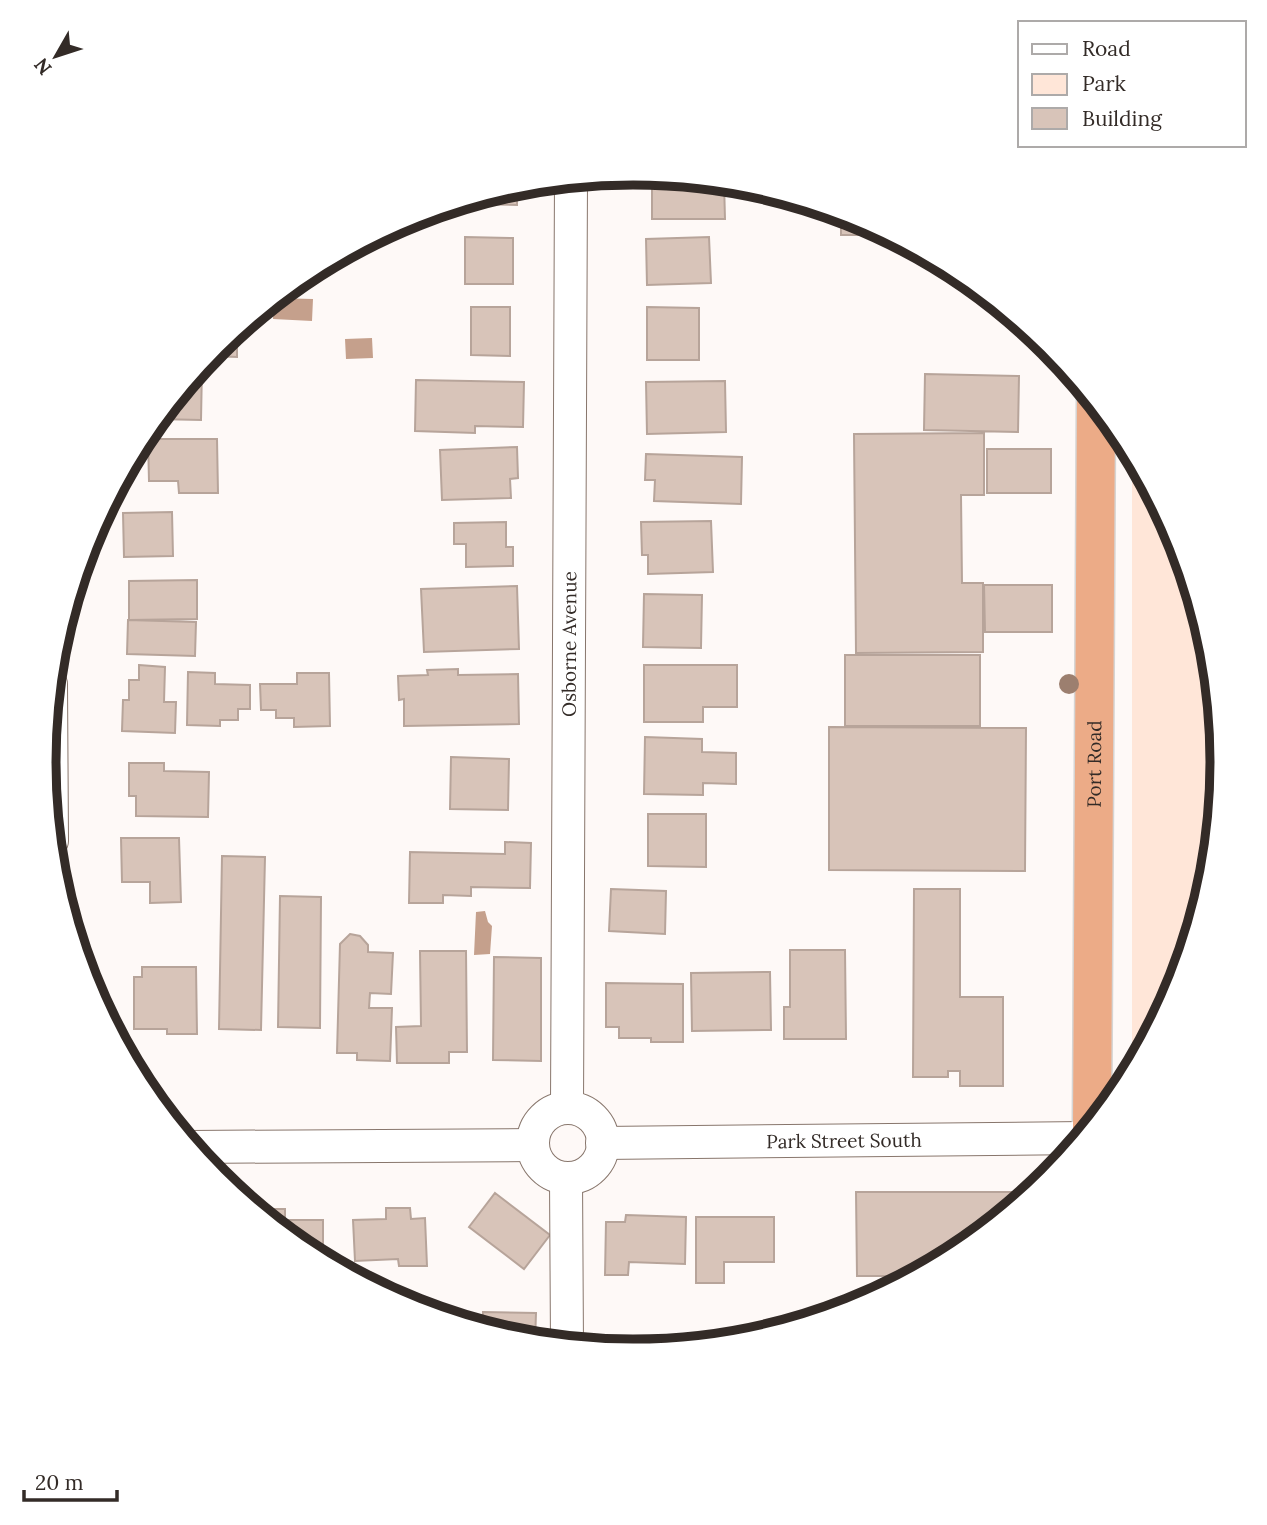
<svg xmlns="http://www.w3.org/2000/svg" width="1267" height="1525" viewBox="0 0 1267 1525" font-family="Lora,serif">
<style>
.green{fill:#ffe6d8}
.water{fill:#c5a08c}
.building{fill:#d8c4b9;stroke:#b7a49a;stroke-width:2}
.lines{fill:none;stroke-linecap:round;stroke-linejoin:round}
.minor-casing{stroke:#88766c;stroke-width:34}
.trunk-casing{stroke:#d6d5d4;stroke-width:41}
.path{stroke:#9a9390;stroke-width:4.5;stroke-dasharray:5 5;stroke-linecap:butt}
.minor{stroke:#fff;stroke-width:32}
.trunk{stroke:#ecab87;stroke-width:38}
.tree{fill:#9c7f6f}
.labels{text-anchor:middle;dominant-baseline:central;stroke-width:6;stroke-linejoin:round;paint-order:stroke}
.street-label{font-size:19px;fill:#332b27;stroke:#fff}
.rim{fill:none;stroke:#332b27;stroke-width:9}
</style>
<rect width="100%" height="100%" fill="#fef9f7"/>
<path class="green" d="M1132 450 1179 537 1212 648 1223 763 1212 878 1178 989 1132 1074Z"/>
<path class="water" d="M274 298 313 299 312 321 273 319Z
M372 338 373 358 346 359 345 339Z
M485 911 488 922 492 926 490 954 474 955 476 912Z"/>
<path class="building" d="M652 175 724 182 725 219H652Z
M517 184V205L469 204 470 199Z
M841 212 860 218 891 235H841Z
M465 237 513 238V284H465Z
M709 237 711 283 647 285 646 239Z
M471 307H510V356L471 355Z
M647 307 699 308V360H647Z
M237 328V357L208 356 217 345Z
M199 366 202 367 201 420 156 419Z
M925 374 1019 376 1018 432 924 430Z
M416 380 524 382 523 427 475 426V433L415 431Z
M725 381 726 432 647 434 646 382Z
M984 433V495H961L962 583H983V652L856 653 854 434Z
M148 439H217L218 493H179L178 481H149Z
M517 447 518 478 510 479 511 498 442 500 440 450Z
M987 449H1051V493H987Z
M646 454 742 457 741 504 654 501 655 480H645Z
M172 512 173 556 124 557 123 513Z
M711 521 713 572 648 574V555H642L641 522Z
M506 522V547H513V566L466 567V544H454V523Z
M197 580V619L129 620V581Z
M984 585H1052V632H985Z
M517 586 519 649 424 652 421 589Z
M644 594 702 595 701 648 643 647Z
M128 620 196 622 195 656 127 654Z
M845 655H980V726H845Z
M139 665 165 667 164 702H176L175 733 122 731 123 700H129V680H139Z
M644 665H737V707H703V722H644Z
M458 669V675L518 674 519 724 404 726V699L399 700 398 676 428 675 427 670Z
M188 672 215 673V684L250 685V709H238V720H220V726L187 725Z
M297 673H329L330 726 294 727V718H276V710H261L260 684H297Z
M829 727 1026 728 1025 871 829 870Z
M645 737 702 739V752L736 753V784L703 783V795L644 794Z
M451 757 509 759 508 810 450 809Z
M129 763H164V771L209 772 208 817 136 816V796H129Z
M648 814H706V867L648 866Z
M121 838H179L181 902 150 903V882H122Z
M505 842 531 843 530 888 471 887V896L443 895V903H409L410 852 505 854Z
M222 856 265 857 261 1030 219 1029Z
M611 889 666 891 665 934 609 931Z
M914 889H960V997H1003V1086H960V1071H948V1077H913Z
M280 896 321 897 320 1028 278 1027Z
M350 934 360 936 368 945V952L393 953 391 994 370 993 369 1008H392L390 1061 357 1060V1053H337L340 944Z
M790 950H845L846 1039H784V1007H790Z
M420 951H466L467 1052H449V1063H397L396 1027 421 1026Z
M494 957 541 958V1061L493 1060Z
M142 967H196L197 1034H167V1029H134V977H142Z
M770 972 771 1030 692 1031 691 973Z
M606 983 683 984V1042H651V1038H619V1027H606Z
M856 1192H1036L961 1253 918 1276H857Z
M495 1193 550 1235 524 1269 469 1227Z
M386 1208H410L411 1219 425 1218 427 1266H399L398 1259 355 1261 353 1220 386 1219Z
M253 1209H285V1220H323V1259H317L306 1253Z
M626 1215 686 1217 685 1264 629 1262 628 1275H605L606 1222H625Z
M696 1217H774V1262H724V1283H696Z
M483 1312 536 1313 535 1343 518 1341 482 1330Z"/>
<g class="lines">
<g class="minor-casing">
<g id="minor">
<path d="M51 684 52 841"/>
<path id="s1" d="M567 1108 571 179"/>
<circle cx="568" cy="1143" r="35"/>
<path id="s2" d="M602 1143 1084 1138"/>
<path d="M190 1147 532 1145"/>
<path d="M566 1178 567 1346"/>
</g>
</g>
<g class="trunk-casing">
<g id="trunk">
<path id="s3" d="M1092 1128 1096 401"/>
</g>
</g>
<path class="path" d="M1209 638 1217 827"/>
<use href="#minor" class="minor"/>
<use href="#trunk" class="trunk"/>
</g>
<circle class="tree" cx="1069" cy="684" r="10"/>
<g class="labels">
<g class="street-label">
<text stroke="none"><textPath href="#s1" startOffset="464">Osborne Avenue</textPath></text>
<text stroke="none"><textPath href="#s3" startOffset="364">Port Road</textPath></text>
<text stroke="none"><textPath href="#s2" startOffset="242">Park Street South</textPath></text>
</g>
</g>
<path d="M0 0H1267V1525H0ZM56 762a577 577 0 1 1 1154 0a577 577 0 1 1-1154 0Z" fill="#fff" fill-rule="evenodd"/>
<path class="rim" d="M56 762a577 577 0 1 1 1154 0a577 577 0 1 1-1154 0Z"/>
<rect x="1018" y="21" width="228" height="126" fill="#ffffff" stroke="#adaaa9" stroke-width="2"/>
<rect x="1032" y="44" width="35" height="10" fill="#ffffff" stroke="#adaaa9" stroke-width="2"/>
<text x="1082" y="56" font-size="21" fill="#332b27">Road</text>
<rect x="1032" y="74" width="35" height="21" fill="#ffe6d8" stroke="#adaaa9" stroke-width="2"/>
<text x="1082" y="91" font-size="21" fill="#332b27">Park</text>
<rect x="1032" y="108" width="35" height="21" fill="#d8c4b9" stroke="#adaaa9" stroke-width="2"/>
<text x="1082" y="126" font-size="21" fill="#332b27">Building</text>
<g transform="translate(56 56) rotate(231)" stroke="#ffffff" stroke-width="5" paint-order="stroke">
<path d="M0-5L12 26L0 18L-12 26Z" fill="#332b27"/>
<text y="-10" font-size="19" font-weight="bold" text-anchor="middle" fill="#332b27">N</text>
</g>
<path d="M24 1490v10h93v-10" fill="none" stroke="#332b27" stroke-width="3.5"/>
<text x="35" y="1490" font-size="21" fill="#332b27" stroke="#ffffff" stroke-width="5" paint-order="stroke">20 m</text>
</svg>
